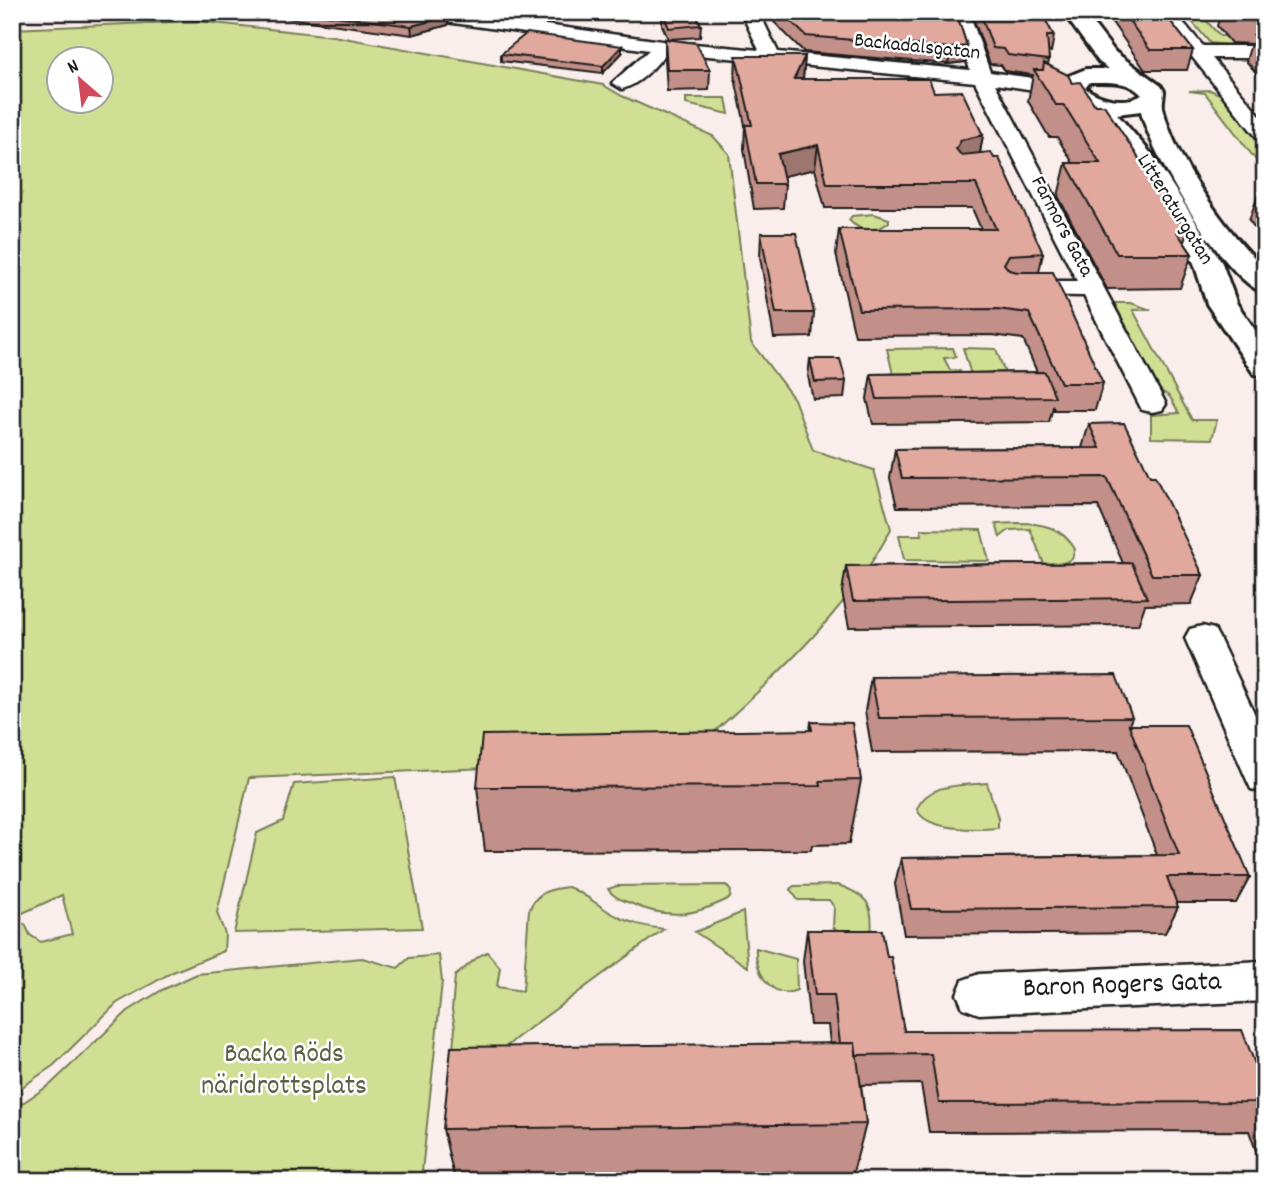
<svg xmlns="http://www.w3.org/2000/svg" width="1277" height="1193" viewBox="0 0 1277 1193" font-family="Dekko,sans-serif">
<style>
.green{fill:#d0df93;stroke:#767e58;stroke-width:2;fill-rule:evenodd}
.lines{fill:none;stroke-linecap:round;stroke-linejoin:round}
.minor-casing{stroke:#1c1c1c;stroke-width:5}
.tertiary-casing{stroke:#1c1c1c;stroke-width:6}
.minor{fill:#fff;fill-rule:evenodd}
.tertiary{fill:#fff;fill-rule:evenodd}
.wall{fill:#c29088;stroke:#1c1c1c;stroke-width:2}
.shaded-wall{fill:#9e766f;stroke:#1c1c1c;stroke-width:2}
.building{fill:#e1a89e;stroke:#1c1c1c;stroke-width:2}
.labels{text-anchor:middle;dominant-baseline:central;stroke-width:5;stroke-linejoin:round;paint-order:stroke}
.far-street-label{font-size:21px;fill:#1c1c1c;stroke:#fff}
.near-street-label{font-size:28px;fill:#1c1c1c;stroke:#fff}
.near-park-label{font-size:28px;fill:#5b6046;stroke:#fff}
</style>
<rect width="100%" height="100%" fill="#f9eeec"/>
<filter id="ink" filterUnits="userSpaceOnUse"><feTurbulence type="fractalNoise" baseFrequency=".0143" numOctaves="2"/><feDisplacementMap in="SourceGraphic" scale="14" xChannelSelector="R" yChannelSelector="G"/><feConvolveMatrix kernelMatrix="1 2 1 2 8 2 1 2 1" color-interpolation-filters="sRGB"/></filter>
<g filter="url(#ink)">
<path class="green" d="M1188 17 1204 18 1220 36H1265V50L1210 43Z
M196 21 333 36 603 85 622 96 713 136 729 154 751 342 794 399 813 450 874 470 891 529C845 618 757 694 683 760L249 778 217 913 225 934 224 951 173 972 117 1003 54 1065 12 1094V928L25 924 30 935 41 942 72 934 62 895 12 918V29ZM60 60H102V102H60Z
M1210 90 1224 96 1265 148V172L1205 93 1189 91Z
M686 98H726L729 114 686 104Z
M874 214 889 219V222C878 232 859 232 849 220L852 216Z
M1114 303H1131L1151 310H1133L1192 420H1217L1212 439 1151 438V415L1179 413 1170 397 1157 388Z
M953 348 956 357 944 358 950 370 960 371 965 381 895 382 887 349Z
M963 348 996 349 1006 376 972 378Z
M1018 523C1042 523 1062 527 1075 549L1072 559 1055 567 1046 569 1030 529 1009 530 1000 537 996 524Z
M921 529 981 530 989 561 904 560 899 535H922Z
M395 777 422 928 234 933 257 833 283 821 294 784Z
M987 783 998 818V828C979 830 924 831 917 809 928 782 962 786 987 783Z
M726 885 731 891 730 898C694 916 668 920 630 903 622 900 613 897 608 889L617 886Z
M838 885C869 896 874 905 871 936L844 935 833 927 834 907 829 900H798L790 889 794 886Z
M568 887C584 893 596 904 611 913 628 923 645 927 664 929L519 1036 448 1095 455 1028 452 1010 455 976 479 956 487 952 500 967 497 987 523 991 529 910C537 892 549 889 568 887Z
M743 912 748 967 695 932Z
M756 948 796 959 797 990C771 1001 754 970 756 948Z
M439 955 442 982 421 1181H12V1110L51 1084 128 1011 162 990 197 974 362 958 398 968 409 958Z"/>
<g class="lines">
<g class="minor-casing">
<path id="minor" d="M402 12H451L662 41 759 50 741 12H759L778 52 970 70 951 12H969L990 72 1074 84 1084 90 1074 96 995 84 1166 404 1162 410 1152 412 1142 410 1084 296 1015 295 1006 293 1003 288 1006 283 1015 281H1077L975 82 667 52C655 66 641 84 622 89L612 83 649 50 410 17Z
M1171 14 1177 15 1203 46H1265V58H1212L1265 121V141L1258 139 1165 23 1162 19Z
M1202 626 1214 629 1219 638 1265 736V793L1251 789 1246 778 1185 638 1190 629Z
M1265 961V1001L979 1014 963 1008 957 994 963 980 979 974Z"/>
</g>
<g class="tertiary-casing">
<path id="tertiary" d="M1063 12H1084L1115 52 1161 86 1164 91C1164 97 1162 100 1163 107 1172 156 1228 234 1265 268V293C1226 283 1149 151 1141 111L1117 114 1154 157 1222 263 1237 304 1265 344V376L1254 374 1207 304 1194 263 1134 164 1111 133 1063 90 1066 77 1086 69H1109L1099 62ZM1090 82C1109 82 1129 80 1142 95 1124 105 1101 99 1085 88Z"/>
</g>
<use href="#minor" class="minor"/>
<use href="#tertiary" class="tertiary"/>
</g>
<path class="wall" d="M88 12H146L135 18Z
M243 12H416L447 17 448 25 412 35Z
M472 12H495L487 14Z
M662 12 701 25 700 37 668 39 662 25Z
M769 12H956L967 46 965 62 948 64 804 52 774 22Z
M971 12H1041L1054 36 1051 52H1048L1049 60 1048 65 1072 83 1095 105 1187 232 1184 242 1192 254 1180 288 1107 289 1058 196 1066 163H1073L1057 137H1049L1028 101 1033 75 1005 71 1001 65 990 64Z
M1105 12H1163L1193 50 1187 70H1145Z
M1221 12H1265V83L1246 61 1251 44 1231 43 1217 26Z
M665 39 710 70 709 90 667 91 665 59Z
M622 53 603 73 501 61V54Z
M736 56H805L803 79 934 92 983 135 980 153 1043 253 1039 272 1103 383 1095 410H1054L1053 407 1049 422 873 424 867 399 871 374 1037 372 1023 339 992 335 855 336 836 254 839 229H981L972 208H825L815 169 783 176 785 184 783 208 754 209 744 149 745 125 735 78Z
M1260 190H1265V242L1249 220Z
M761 233 814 313 812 337 774 338 760 257Z
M810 359 846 381 844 398 813 399 808 376Z
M1089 424 1150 476 1203 575 1191 604 1145 605 1138 625 849 627 842 592 846 566 1123 563 1098 506 897 507 890 478 895 449 1082 448Z
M1265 671V699L1258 686Z
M871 677 1132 717 1129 725 1250 877 1236 903H1176L1178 907 1165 933 904 935 895 884 901 858 1157 855 1118 751 872 752 865 711Z
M811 722 861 780 849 844 812 845 811 850 485 851 477 787 810 730Z
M807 930 887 957 904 1031 1265 1090V1176L1249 1131 929 1132 921 1084 861 1085 866 1124 851 1180 455 1181 443 1129 830 1043 828 1025H810L803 961Z"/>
<path class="shaded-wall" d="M134 12H146L135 18Z
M447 17 448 25 412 35 411 26Z
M622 46V53L603 73V66Z
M967 46 965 62 948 64 951 48Z
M805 56 803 78 792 102 794 79Z
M983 135 979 158 956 163V149L961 140Z
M818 145 815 169 776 178 778 154Z"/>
<path class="building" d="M304 12H416L447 17 411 26Z
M662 12H695L701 25 669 28Z
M781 12H956L967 46 951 48 806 36Z
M980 12H1041L1054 36H1047L1049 60 1008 55 1004 49 993 48Z
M1123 12H1163L1193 50H1150Z
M1234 12H1265V19L1239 18Z
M527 33 622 46 603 66 501 54Z
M1254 35H1265V47Z
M665 39 696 43 710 70H667Z
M736 56H805L794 79H929L934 92 962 91 983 135 961 140 956 149 961 155 991 152 994 158H999L1043 253 1009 255 1004 264 1009 270 1018 272H1053L1103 383H1061L1029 313 997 309 859 310 839 229H996L976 184H827L818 145 778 154 785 184H756L745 125H752Z
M1044 63 1068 75 1072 83 1080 82 1095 105H1104L1187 232H1177L1192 254H1117L1066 163H1100L1064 105H1056L1034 70H1043Z
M1260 190H1265V197Z
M761 233H796L814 313H776Z
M810 359H840L846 381 815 382Z
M1045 372 1055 397 877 399 871 374Z
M1124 423 1150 476H1155L1203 575H1152L1107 477 902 478 895 449 1100 448 1089 424Z
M1132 563 1147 598 853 601 846 566Z
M1116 675 1132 717 879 718 871 677Z
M811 722 852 723 861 780 820 781 821 786 477 787 482 735 812 730Z
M1129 725H1186L1250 877H1167L1178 907 911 909 901 858 1179 855Z
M807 930H882L887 957H891L904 1031 1242 1030 1265 1090V1102L939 1103 931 1054 856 1055 855 1043H840L834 995H815Z
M855 1043 866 1124 443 1129 451 1047Z"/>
</g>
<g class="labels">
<g class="far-street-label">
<text transform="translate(917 48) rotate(6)">Backadalsgatan</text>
<text transform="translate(1174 210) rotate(58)">Litteraturgatan</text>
<text transform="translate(1061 227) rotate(62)">Farmors Gata</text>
</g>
<g class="near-street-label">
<text transform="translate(1122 987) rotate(-2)">Baron Rogers Gata</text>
</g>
<g class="near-park-label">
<text x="284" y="1056">Backa Röds<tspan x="284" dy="32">näridrottsplats</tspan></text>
</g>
</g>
<rect width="1277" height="1193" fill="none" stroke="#fff" stroke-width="42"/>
<rect x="21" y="21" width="1235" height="1151" fill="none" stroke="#1c1c1c" stroke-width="2.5" filter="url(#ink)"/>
<g transform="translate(80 80) rotate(332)"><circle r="33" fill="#ffffff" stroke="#a4a4a4" stroke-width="2"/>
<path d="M0-5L12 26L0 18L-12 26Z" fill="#d1495b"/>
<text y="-10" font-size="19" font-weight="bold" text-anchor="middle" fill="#1c1c1c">N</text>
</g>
</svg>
